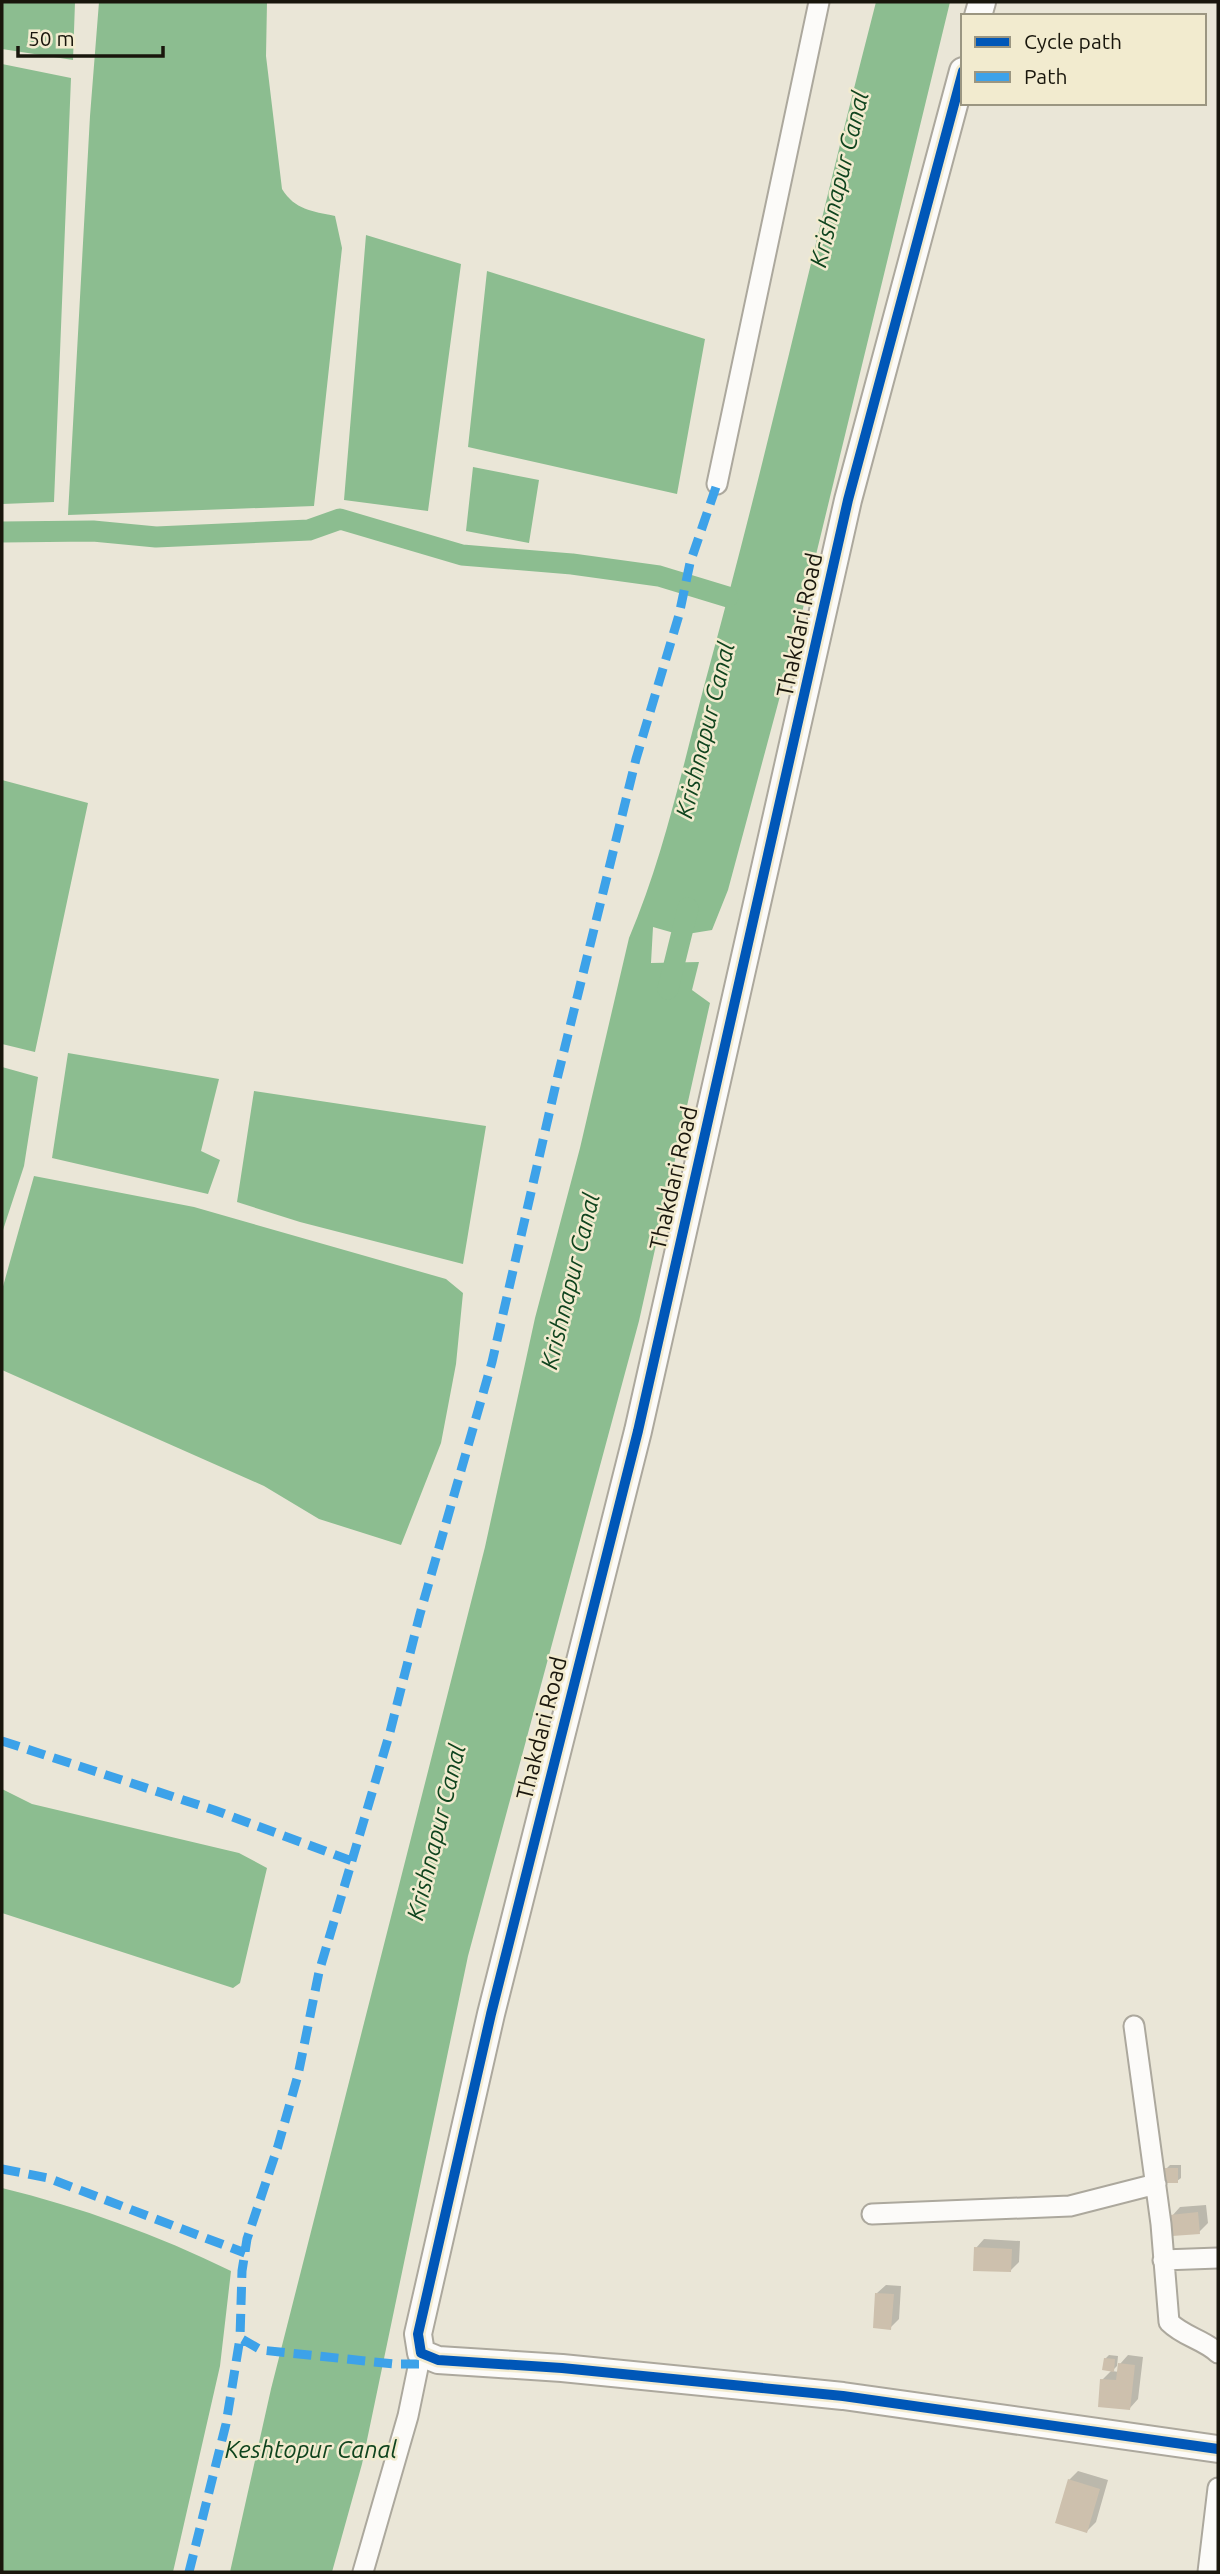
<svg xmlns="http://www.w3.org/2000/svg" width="1220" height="2574" viewBox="0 0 1220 2574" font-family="Ubuntu,sans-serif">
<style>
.water{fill:#8cbd90}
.shadow{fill:#0003}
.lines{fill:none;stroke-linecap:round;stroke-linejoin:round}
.canal{stroke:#8cbd90;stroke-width:21}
.building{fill:#cdc0ad}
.street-casing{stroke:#aca89d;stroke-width:23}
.secondary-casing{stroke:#aca89d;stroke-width:30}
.street{stroke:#fcfbf9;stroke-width:19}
.secondary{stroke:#fcfbf9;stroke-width:26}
.quiet{stroke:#3da2e9;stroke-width:9;stroke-dasharray:18 9;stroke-linecap:butt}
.cycleway-casing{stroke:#f2ebcf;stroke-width:15}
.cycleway{stroke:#0057b8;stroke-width:10}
.labels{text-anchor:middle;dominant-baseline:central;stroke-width:5;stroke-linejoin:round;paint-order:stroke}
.street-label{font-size:23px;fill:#19160c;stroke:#f2ebcf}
.water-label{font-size:24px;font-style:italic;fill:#0f441e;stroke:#f2ebcf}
</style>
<rect width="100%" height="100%" fill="#eae6d7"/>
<path class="water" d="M2 2H75L73 60 2 49Z
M99 2H267L266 56 282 189C295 210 312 211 335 216L342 248 314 506 68 515 90 116Z
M876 2H950L798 629 728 890 712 930 681 935 653 927 651 963 699 962 692 990 710 1003 639 1321 468 1956 362 2464 332 2572H230L271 2389 485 1547 535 1318 580 1148 629 938C666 851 685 755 710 664 770 444 819 222 876 2Z
M2 64 71 78 54 502 2 504Z
M366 235 461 264 428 511 344 500Z
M487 271 705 339 677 494 468 447Z
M473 467 539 480 529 543 466 531Z
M2 780 88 803 35 1052 2 1044Z
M68 1053 219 1079 201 1151 220 1160 208 1194 52 1158Z
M2 1067 38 1077 24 1166 2 1233Z
M254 1091 486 1126 463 1264 300 1222 237 1202Z
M34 1176 194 1207 446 1279 463 1293 456 1364 441 1443 401 1545 319 1519 264 1486 2 1370V1290Z
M2 1789 32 1804 239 1853 267 1868 240 1983 233 1988 2 1913Z
M2 2188C80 2207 158 2235 231 2271L220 2366 173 2572H2Z"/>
<path class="shadow" d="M1170 2165H1181V2178L1177 2181 1166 2169Z
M1206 2205 1208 2223 1199 2232 1172 2216 1180 2207Z
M984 2239 1020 2241 1019 2262 1010 2271 976 2248Z
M886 2285 901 2286 899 2319 890 2328 877 2293Z
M1109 2355 1118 2356 1117 2366 1112 2371 1119 2372 1120 2364 1128 2355 1143 2357 1138 2399 1130 2408 1102 2380 1112 2370 1105 2359Z
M1078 2471 1108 2480 1096 2522 1087 2531 1069 2480Z"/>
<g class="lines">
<path class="canal" d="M2 532 93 531 156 537 309 530 340 519 462 555 572 564 659 576 728 597
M668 989 688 908"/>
</g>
<path class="building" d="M1165 2168H1178V2183H1164Z
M1198 2212 1200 2234 1172 2236 1170 2215Z
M974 2247 1012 2249 1011 2272 973 2271Z
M875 2293 894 2294 891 2330 873 2328Z
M1104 2358 1115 2359 1114 2372 1102 2370Z
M1118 2363 1135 2365 1130 2410 1098 2407 1100 2379 1116 2380Z
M1068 2479 1100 2489 1087 2533 1055 2523Z"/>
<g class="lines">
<g class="street-casing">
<path id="street" d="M717 484 819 2
M1134 2026 1161 2224 1169 2322C1184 2337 1203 2339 1218 2353
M872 2214 1070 2206 1156 2184
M1163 2260 1218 2258
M363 2572 408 2416 421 2353
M1208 2572 1218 2488"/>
</g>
<g class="secondary-casing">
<path id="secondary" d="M978 16 982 2
M963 71 848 500 638 1431 491 2014 418 2334 421 2353 438 2360 562 2368 843 2396 1218 2449"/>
</g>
<use href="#street" class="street"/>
<use href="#secondary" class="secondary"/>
<path class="quiet" d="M2 1741 214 1810 352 1861
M2 2169 48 2178 245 2253
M419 2364H394L261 2350 240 2338 242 2271 247 2239 278 2146 298 2075 319 1972 390 1732 420 1614 492 1362 558 1075 636 759 679 615 690 563 717 484
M189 2572 226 2424 240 2338"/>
<g class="cycleway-casing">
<path id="cycleway" d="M963 71 848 500 638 1431 491 2014 418 2334 421 2353 438 2360 562 2368 843 2396 1218 2449"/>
</g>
<use href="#cycleway" class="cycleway"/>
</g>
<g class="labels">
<g class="street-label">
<text transform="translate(799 625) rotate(-78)">Thakdari Road</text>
<text transform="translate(673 1178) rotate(-77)">Thakdari Road</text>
<text transform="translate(541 1728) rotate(-76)">Thakdari Road</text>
</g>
<g class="water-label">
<text transform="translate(839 179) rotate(-76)">Krishnapur Canal</text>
<text transform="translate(705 730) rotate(-76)">Krishnapur Canal</text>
<text transform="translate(570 1281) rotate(-76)">Krishnapur Canal</text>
<text transform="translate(436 1832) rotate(-76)">Krishnapur Canal</text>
<text x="311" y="2449">Keshtopur Canal</text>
</g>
</g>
<rect width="1220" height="2574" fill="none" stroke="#19160c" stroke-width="7"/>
<rect x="961" y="14" width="245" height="91" fill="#f2ebcf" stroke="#9b9681" stroke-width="2"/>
<rect x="975" y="37" width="35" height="10" fill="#0057b8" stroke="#9b9681" stroke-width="2"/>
<text x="1024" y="49" font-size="21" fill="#19160c">Cycle path</text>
<rect x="975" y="72" width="35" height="10" fill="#3da2e9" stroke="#9b9681" stroke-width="2"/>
<text x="1024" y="84" font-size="21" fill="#19160c">Path</text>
<path d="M18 46v10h145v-10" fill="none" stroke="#19160c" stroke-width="3.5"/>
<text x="28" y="46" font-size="21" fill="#19160c" stroke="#f2ebcf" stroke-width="5" paint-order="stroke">50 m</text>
</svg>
